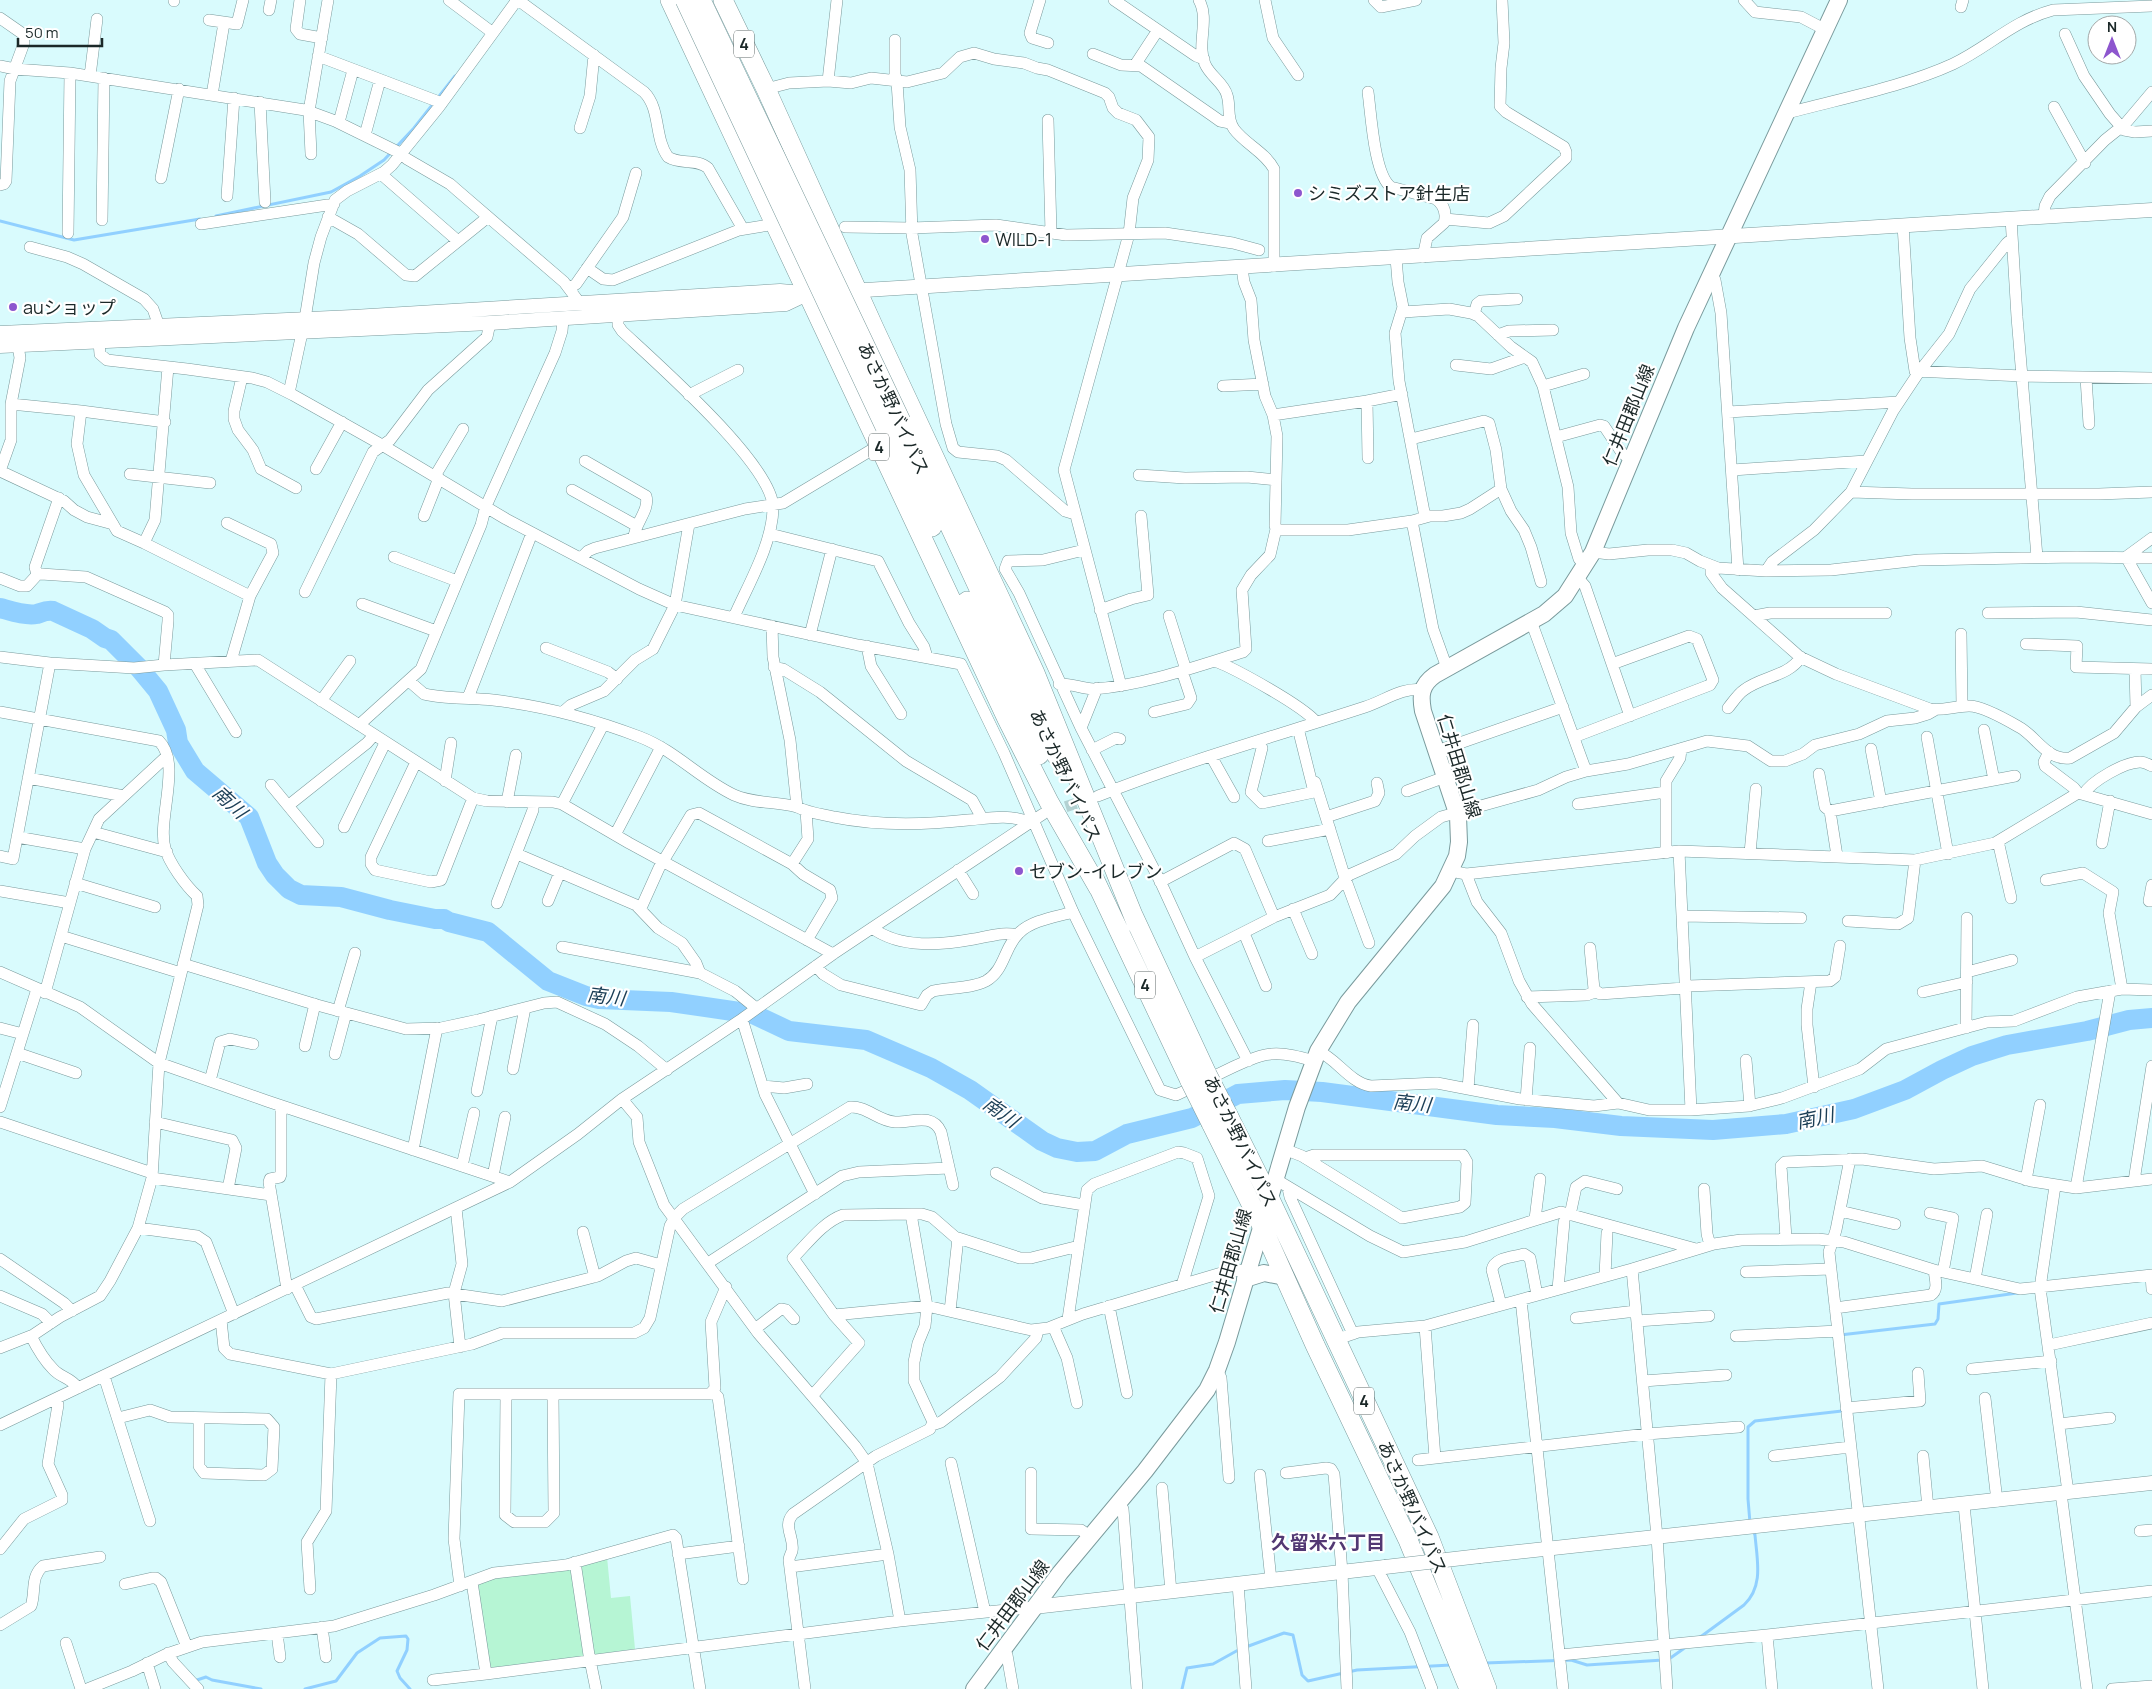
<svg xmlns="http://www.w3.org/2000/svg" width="2152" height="1689" viewBox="0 0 2152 1689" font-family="Manrope,'Noto Sans JP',sans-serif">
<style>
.green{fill:#b6f5d4}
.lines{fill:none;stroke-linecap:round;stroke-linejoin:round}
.stream{stroke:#91d0ff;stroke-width:3}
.river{stroke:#91d0ff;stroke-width:20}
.minor-tunnel{stroke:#b3d1d2;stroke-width:11;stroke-dasharray:11 5.5;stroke-linecap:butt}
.minor-casing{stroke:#7a9a9c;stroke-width:12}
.tertiary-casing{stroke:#7a9a9c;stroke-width:15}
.secondary-casing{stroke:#7a9a9c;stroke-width:18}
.trunk-casing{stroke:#7a9a9c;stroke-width:20}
.minor{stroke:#fff;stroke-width:11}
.tertiary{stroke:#fff;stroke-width:14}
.secondary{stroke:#fff;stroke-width:16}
.trunk{stroke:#fff;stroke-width:19}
.tertiary-bridge-casing{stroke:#7a9a9c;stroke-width:15;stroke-linecap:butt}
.trunk-bridge-casing{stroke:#7a9a9c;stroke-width:20;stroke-linecap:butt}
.tertiary-bridge{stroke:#fff;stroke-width:14}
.trunk-bridge{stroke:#fff;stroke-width:19}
.poi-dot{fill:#8d56ce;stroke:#fff;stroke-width:2}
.labels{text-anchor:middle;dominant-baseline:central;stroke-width:4.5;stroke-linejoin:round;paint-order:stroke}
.shield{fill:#fff;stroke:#5f6868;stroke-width:1}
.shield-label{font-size:16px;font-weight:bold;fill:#1b2828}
.poi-label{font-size:18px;fill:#1b2828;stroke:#fff;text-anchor:start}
.street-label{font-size:18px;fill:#1b2828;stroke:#fff}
.water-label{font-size:19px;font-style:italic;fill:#1b3e56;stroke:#fff}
.neighbourhood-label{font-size:19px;font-weight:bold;fill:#523873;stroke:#fff}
</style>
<rect width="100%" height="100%" fill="#d9fbfd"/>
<path class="green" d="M607 1557 611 1598 630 1596 635 1649 490 1670 477 1584 495 1574Z"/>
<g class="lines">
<path class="stream" d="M216 216 331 192 360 176 384 160 414 128 455 76
M0 221 74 240 200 219
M1840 1335 1935 1324 1938 1319 1939 1304 2017 1293
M1750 1523 1748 1499V1427L1755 1421 1842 1411V1409
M1699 1638 1744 1605C1764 1586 1757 1560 1755 1535L1752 1529
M1246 1647 1284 1633 1293 1635 1302 1675 1308 1681 1357 1670 1451 1665
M1669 1659 1686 1647
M1485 1663 1571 1660 1587 1665 1663 1660
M194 1681 206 1677 212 1680 261 1689
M305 1689 336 1681 357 1653 380 1638 406 1636 408 1639 407 1650 397 1671 400 1678 410 1689
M1182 1689 1187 1668 1213 1664 1240 1649"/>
<path class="river" d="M0 608C11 611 25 616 37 614 43 612 46 610 53 611L92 629 105 638 111 640 139 668 158 691 176 730 178 743 195 771 249 817 267 863 275 875 289 889 301 895 341 897 390 910 435 919H444L449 922 488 932 548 981 586 996 599 999 671 1002 753 1014 789 1031 866 1040 931 1068 970 1090 1042 1141 1057 1148 1077 1152 1095 1151 1127 1134 1192 1118 1238 1094 1285 1090 1322 1092 1497 1115 1555 1118 1621 1126 1713 1130 1786 1124 1854 1109 1905 1090 1942 1070 1972 1056 2007 1045 2087 1031 2129 1020 2152 1018"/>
<path class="minor-tunnel" d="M1050 812 1092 798"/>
<g class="minor-casing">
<path id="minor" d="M300 0 296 29 300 34 322 38
M449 0 493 33
M518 0 644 92C661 109 654 138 668 157 680 165 697 158 708 168L743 229
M1040 0 1030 33 1032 38 1048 43
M1114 0 1196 56 1204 59
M1199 0C1210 20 1196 44 1205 64 1210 76 1224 83 1227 95 1231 107 1226 118 1234 129 1245 144 1265 152 1274 169V266
M1265 0 1273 38 1298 75
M1374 0 1381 7 1416 0
M1744 0 1755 12 1801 17 1824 29
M174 1V0
M1961 7 1963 0
M269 10 271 0
M0 18 23 34 24 43 10 81 6 181 4 184 0 185
M209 20 237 24 243 0
M2065 34 2084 76 2110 114 2124 130 2135 132 2152 131
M895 40V74L897 82 900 127 910 170 912 234 946 424 953 448 958 452 997 456 1006 460 1065 511 1075 514
M1093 54 1121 65 1141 66 1213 116 1220 121 1230 123
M318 56 442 103
M1135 65 1158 30
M0 66 15 69 70 73 305 110 335 121 398 152 407 159 450 184 458 191 564 282 579 302
M90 76 97 19
M828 81 837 0
M766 89 789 83 828 81 851 83 871 78 907 82 943 73 960 57 974 53 994 59 1024 63 1037 68 1048 70 1105 93 1109 97 1113 108 1118 113 1136 120 1149 137 1148 160 1133 198 1129 234 1064 470 1121 686
M1368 92C1371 113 1374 175 1391 187L1436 199C1444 205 1447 213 1444 223L1427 238 1423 257
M212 95 224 23
M260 102 265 202
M2054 107 2085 163
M1784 114C1838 99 1903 87 1953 64 1989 47 2012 21 2053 10L2152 6
M1048 120 1051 233
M339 122 353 70
M580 128 590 96 594 55
M365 135 380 80
M311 154 309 111 328 0
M381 174 458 241
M161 178 179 89
M227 196 234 98
M2044 215 2045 206 2050 196 2105 140 2125 124 2152 92
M328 217 358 234 406 275 415 276 488 217
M2011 218 2017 317 2037 557
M1445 219 1489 223 1504 216 1566 158V152L1564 147 1506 112 1500 106 1501 68 1504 43 1502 0
M102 220 104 78
M201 224 334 204
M1903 225 1910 338 1915 371 2022 376 2152 378
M845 227 911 228 996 225 1066 235 1165 233 1233 243 1259 250
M68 233 70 73
M30 247 67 257 83 264 144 299 153 309 159 326
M1396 258 1398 282 1403 307 1395 333 1399 381 1425 517
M587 268 603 279 613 280 739 230 775 224
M1242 268 1244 282 1251 300 1254 340 1265 396 1273 415 1277 436 1275 526 1278 530H1348L1412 521 1430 516H1443L1461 513 1470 509 1501 489
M1711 273 1715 280 1721 313 1738 570
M570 288 576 284 623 217 636 173
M1403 312 1449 309 1471 313 1478 316 1511 347 1532 362 1543 386 1568 487 1571 533 1579 559 1586 564
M1474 314 1477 304 1481 301 1517 299
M618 315V325L622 331C655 362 772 464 773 507 773 543 748 585 734 617
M1498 335 1509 331 1553 330
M99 342 100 354 107 360 187 369 252 378 267 382 293 395 382 445 506 519 639 589 675 605 858 645 961 664 1004 753 1073 912 1160 1090 1176 1095C1197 1086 1252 1054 1272 1054 1286 1053 1300 1057 1314 1061
M1456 365 1491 369 1525 357
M168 367 155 520 144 543 250 596
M242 377 234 411V419L238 430 253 450 261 469 296 488
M2086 378 2089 424
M1223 386 1263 384
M1543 386 1584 374
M289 393 305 319 314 263 321 237 335 200 347 191 384 172 392 165 439 107 517 0
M689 395 738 370
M1367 401 1368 458
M11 404 81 411 77 444 84 475 117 531 144 543
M81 411 165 422
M1728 412 1899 402
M1273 415 1367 401 1402 394
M1556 437 1600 425 1604 426 1622 453 1631 460
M1411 439 1484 421 1489 423 1496 450 1501 489 1511 511 1524 530 1531 547 1541 582
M585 461 646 496C650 510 635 523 634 537
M316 469 342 422
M1732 470 1866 461
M0 471 11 440V404L20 358 18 345
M0 471 64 501 74 510 87 517 113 524
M130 474 210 483
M1139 475 1185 478 1247 477 1276 480
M435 476 463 429
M572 490 637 526
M1851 492 1912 494H2099L2152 492
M424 516 439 478
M1412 521 1433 629 1447 668
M227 523 271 544 273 553 250 596 231 661
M770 534 878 561 909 623 924 647 927 657
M2152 538 2126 557 2152 603
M1084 550 1043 560 1008 561 1005 569 1019 593 1081 728 1161 883 1195 957 1248 1061
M1593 552 1609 554 1648 550H1672L1686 553 1700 561 1718 568 1766 571 1831 570 1919 560 2077 557 2152 558
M394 557 457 581
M581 558 588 551 595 548 745 509 783 503 878 446
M1711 566V573L1722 588 1800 657 1836 674 1930 709C1944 711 1955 706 1969 706 1982 706 2007 720 2019 727 2036 736 2047 761 2070 758L2114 733 2136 707 2152 695
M1766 571 1772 562 1814 530 1851 492 1893 411 1919 372 1949 334 1970 289 2007 243 2012 239
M37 575 35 567 59 498
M0 578 20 586H27L37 575 41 574 86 577 165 612 168 615V621L164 665
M1578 578 1585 586 1630 716
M305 592 373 452 390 440 428 390 487 337 490 323
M362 604 436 631
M1100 610 1131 599 1148 595 1141 516
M1988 613 2076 612 2152 620
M1169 616 1186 670
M1754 616 1770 613H1886
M1531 621 1586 771
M772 626 773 657 790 740 797 807C809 813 821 814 834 817 878 826 923 825 968 820 990 818 1008 814 1029 822
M1961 634 1962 706
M810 635 832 549
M2026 644 2077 646 2076 667 2152 669
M867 646 871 666 901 714
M546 648 608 672 617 679
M0 657 50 663 134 668 164 665 258 660 473 798 487 801 553 802 562 804 629 843 833 954
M1215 661C1236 669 1303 706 1316 722
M195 664 236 732
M774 667 783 669 820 692 906 761 972 800 982 818
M2135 669 2136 707
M409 681 424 694 429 695C450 699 472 698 493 700 544 706 593 719 640 737 676 751 700 779 734 795 754 804 776 801 797 807
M1059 684C1071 683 1082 689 1094 689 1144 685 1195 667 1243 652L1246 649 1242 590 1251 575 1270 555 1276 529
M468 698 532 533
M321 701 350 661
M1728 708C1733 702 1738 694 1744 690 1762 676 1788 677 1801 657
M0 712 159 741C182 764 157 819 165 848 169 863 186 886 197 896L198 905 159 1063 152 1178 138 1228 197 1236 206 1242 234 1314
M563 712 571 705 604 691 635 660 653 649 675 605 689 524
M1154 712 1187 704 1191 698 1182 671
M359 725 421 669 481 525 486 506 555 353 562 331 563 319
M1081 728 1097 688
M1984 730 1994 780
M1574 737 1710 685 1713 680 1697 639 1689 636 1612 664
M1927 737 1948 854
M1262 748 1251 792 1262 803 1314 792 1298 728
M1871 749 1881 802
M1092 750 1116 738 1120 739
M1437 751 1563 707
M2049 752 2044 762 2045 766 2074 788 2078 793 2152 814
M1211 756 1234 797
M416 762 371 857V864L375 870 431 882 441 880 473 798
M1819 774 1825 807 1830 811 1837 856
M28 778 124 796
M445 781 451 743
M1315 782 1345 878 1369 943
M271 785 318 842
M1407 791 1445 777
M2084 794C2091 781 2125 762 2140 762 2144 762 2148 764 2152 766
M1098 796C1186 761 1276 736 1365 707 1384 701 1402 687 1422 690
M507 802 516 755
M562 804 603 725
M1578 804 1666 792
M289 805 367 743 374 735
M1830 811 2015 776
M1326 817 1375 801 1379 793 1377 783
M344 827 385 743
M93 832 167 852
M615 835 661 747
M17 837 85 849
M1268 841 1330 829
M1998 841 2011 898
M2102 843 2110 801
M1679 851 1691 1110
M1666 853V781L1680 758 1681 749
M1750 853 1756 789
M517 854 636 905 658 928 682 943 696 963 700 973
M0 856 13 859 50 663
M792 864 808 839 806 811
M958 870 973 894
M1451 871 1466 874 1679 851 1915 860 1995 843 2078 793
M1466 874 1477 902 1501 933 1519 981 1532 1004 1618 1103
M2046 880 2083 873 2113 892 2109 913 2122 989
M1160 882 1234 843 1245 849 1274 917
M75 883 155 907
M2152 885 2149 901H2152
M0 891 70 903
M548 901 560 872
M497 903 533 810V802
M641 908 659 868 691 815 699 813 792 864 803 874 830 890 832 898 807 940
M1293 909 1312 954
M1682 916 1801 918
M1848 921 1898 924 1908 918 1915 860
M872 928C901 949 941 945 974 939 988 937 1003 931 1017 935
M1244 933 1266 986
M61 936 181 973
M562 947 700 973 735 991 756 1008
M1590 948 1594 989 1600 994 1684 988 1688 986 1830 981 1835 977 1840 946
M1195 957 1274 917 1330 895 1349 875 1396 854 1415 836 1441 817 1538 790 1566 777 1586 771 1628 764 1707 741 1748 746 1771 761H1785L1803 754 1815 745 1859 734 1887 721 1915 718 1928 714 1935 710
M183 964 317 1005 406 1029 441 1028 478 1020 544 1003 557 1002 605 1024 638 1046 667 1070
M816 966 823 974 841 985 921 1005 927 995 933 991C949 987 971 989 986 981 1005 970 1004 947 1019 933 1032 920 1056 917 1073 912
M0 972 80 1007 159 1063 267 1101 510 1182
M1967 972 2012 960
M1811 982 1807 1009V1025L1814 1087
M1923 992 1967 982
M45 993 85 849 99 819 166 757
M1527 997 1587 995 1595 992
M338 1011 355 953
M742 1019 765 1094 815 1194
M0 1028 23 1034
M1966 1028 1967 918
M305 1046 315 1004
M1318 1051C1337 1059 1350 1083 1371 1086L1437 1083 1520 1099 1594 1106 1618 1103 1649 1110H1691L1749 1106 1782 1098 1860 1069 1886 1049 1987 1022 2014 1021 2077 997 2122 989 2152 990
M17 1053 76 1073
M335 1054 346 1013
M1746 1060 1750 1106
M513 1069 525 1008
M210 1081 220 1042 230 1039 253 1044
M763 1086 784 1088 807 1084
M1468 1089 1473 1025
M477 1091 492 1016
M622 1099 637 1117 639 1142 664 1205 758 1333 855 1446 867 1463 888 1554 900 1621
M1526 1100 1530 1048
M281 1106V1174L280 1177 270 1179 269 1182 287 1289
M0 1107 37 989
M0 1122 152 1173
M155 1122 232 1140 236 1148 228 1189
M1284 1149 1302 1156 1402 1218 1460 1207 1465 1203 1467 1162 1463 1155H1314L1305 1158
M413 1150 437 1028
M1850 1159 1836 1230 1829 1252 1878 1689
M462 1166 474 1113
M996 1173 1042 1198 1084 1205
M493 1176 505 1117
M152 1178 271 1195
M1275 1179 1370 1236 1403 1252 1465 1242 1561 1212 1696 1249
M2026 1180 2040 1105
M2134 1181 2152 1066
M2055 1186 2040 1288 2068 1492
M1288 1188 1290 1197 1353 1334
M2076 1188 2110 991
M1704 1189 1707 1234 1710 1245
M456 1208 462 1264 454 1293 460 1347
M1840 1211 1895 1224
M1930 1213 1953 1218 1943 1272
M911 1214H922L932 1217 955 1237 1020 1258H1031L1079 1246
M1570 1215 1576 1187 1585 1181 1617 1189
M1535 1219 1540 1179
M583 1232 595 1277
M1786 1238 1781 1166 1785 1162 1862 1159 1934 1169 1982 1166 2031 1181 2076 1188 2152 1179
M0 1259 64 1303 72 1311
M708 1263 842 1176 859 1172 949 1168
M1632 1269 1657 1537 1667 1689
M1746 1272 1831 1269
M2151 1275 2152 1289
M1605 1276 1607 1233
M1975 1279 1987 1214
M295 1285 311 1317 316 1319 448 1293 502 1301 598 1276 626 1261 636 1258 661 1265
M1558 1289 1564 1222
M0 1296 42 1314 51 1323
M1521 1300 1563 1689
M1501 1305 1492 1270C1494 1257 1514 1257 1524 1254L1530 1258 1537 1295
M1109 1306 1127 1393
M1835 1308 1931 1295C1939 1290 1935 1279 1934 1270
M950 1311 958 1238
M1576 1318 1636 1311
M1068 1319 1087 1190 1094 1184 1178 1152 1184 1153 1197 1158 1209 1196 1182 1285
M221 1320 224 1348 230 1354 331 1374 472 1344 502 1333H634L644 1328 650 1318 670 1226 675 1217 683 1209 850 1107C867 1106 878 1121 895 1122 911 1123 932 1112 941 1132L953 1185
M1637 1321 1709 1316
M1053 1326 1067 1358 1077 1403
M1425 1326 1435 1458
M755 1329 781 1309 786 1310 794 1319
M31 1336C37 1348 44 1360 53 1369 61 1378 70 1377 78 1388
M1736 1336 1838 1331
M1335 1340 1358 1332 1425 1326 1632 1269 1714 1244 1741 1240 1818 1239 1844 1242 1934 1270 2020 1289 2152 1275
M2049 1345 2152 1323
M0 1348 33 1335 60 1317 100 1296 110 1281 138 1228
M1972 1369 2051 1361
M1217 1370 1221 1378 1229 1478
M104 1376 150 1521
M1643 1381 1726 1375
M713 1392 718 1397 743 1579
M506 1394 505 1515 514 1522H545L554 1513 553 1394
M812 1396 859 1343 834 1315
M1985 1398 1997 1501
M1846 1408 1920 1401 1918 1373
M118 1418 150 1410 170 1417 267 1419 274 1427 272 1469 264 1475 204 1473 199 1466V1418
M2059 1424 2110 1418
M0 1425 510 1182 578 1134 622 1099 742 1019 833 954 1043 814
M932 1425 941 1422 1000 1377 1036 1338 1038 1330
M1774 1456 1850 1447
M1923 1456 1928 1508
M1418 1460 1647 1434 1739 1427
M951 1463 985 1612
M1031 1473V1529L1081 1530 1091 1537
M1286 1473 1326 1468 1331 1469 1334 1474 1342 1572 1347 1689
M1260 1475 1271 1580
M1162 1488 1171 1592
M2061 1493 2087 1689
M1119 1503 1123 1509 1137 1689
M1964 1505 1983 1689
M2140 1531 2152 1530
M0 1549 24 1519 62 1500V1495L48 1464 58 1405 57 1398
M678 1554 739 1546
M575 1562 589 1655 596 1689
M790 1567 888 1554
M1377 1568 1410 1632 1432 1689
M472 1582 486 1674 900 1621 1034 1607
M125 1584 152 1578H156L161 1582 187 1647
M1238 1584 1246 1689
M460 1586 454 1539 459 1394H710L715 1388 711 1322 726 1287
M310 1589 307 1542 326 1511 331 1374
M0 1625 31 1606C36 1592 30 1577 43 1566L100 1557
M322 1627 326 1657
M277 1633 280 1657
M1767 1635 1772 1689
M66 1643 81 1689
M1003 1649 1007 1655 1013 1689
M168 1653 173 1662 198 1689
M1560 1655 1767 1635 2152 1591
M147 1663 155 1689
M433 1680 486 1674
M87 1689 132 1671 167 1654 202 1642 334 1626 434 1595 494 1573 566 1565 673 1535 676 1538 700 1689
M805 1689 789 1560C789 1557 791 1554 792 1551 795 1538 782 1526 793 1514L876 1456 930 1429 933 1422 914 1381V1362L918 1343 925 1326 927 1306 911 1214 843 1215C823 1222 807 1244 793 1258L834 1315 927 1306 1031 1330 1048 1328 1083 1314 1228 1271 1247 1270
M2112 1689 2152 1686"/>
</g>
<g class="tertiary-casing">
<path id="tertiary" d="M849 291 2152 210
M0 333 353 317 780 291 815 294
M0 346 490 323 786 304 807 294
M1480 1556 2152 1483
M1034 1607 1385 1567"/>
</g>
<g class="secondary-casing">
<path id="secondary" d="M1245 1279 1264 1273 1285 1277
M974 1689 1060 1573 1145 1471 1207 1390 1217 1370 1227 1342 1297 1107 1318 1051 1348 1002 1443 886 1457 856 1459 842 1458 816 1423 711C1420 695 1421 685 1435 675L1544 614 1565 596 1593 552 1686 328 1839 0"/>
</g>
<g class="trunk-casing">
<path id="trunk" d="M670 0 1007 719 1049 802 1099 889
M723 0 766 89 875 330 1035 673 1137 925
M901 421 1056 755
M885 427 932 527
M967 601 1039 755
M1094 878 1190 1081
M1133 915 1207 1074
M1229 1117 1269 1197 1429 1537 1487 1689
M1211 1123 1261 1224 1315 1345 1408 1540 1469 1689"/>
</g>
<use href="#minor" class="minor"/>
<use href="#tertiary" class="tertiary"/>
<use href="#secondary" class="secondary"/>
<use href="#trunk" class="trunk"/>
<g class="tertiary-bridge-casing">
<path id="tertiary-bridge" d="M1385 1567 1480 1556"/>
</g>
<g class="trunk-bridge-casing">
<path id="trunk-bridge" d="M685 0 885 427
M701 0 901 421
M1207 1074 1229 1117
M1190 1081 1211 1123"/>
</g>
<use href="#tertiary-bridge" class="tertiary-bridge"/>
<use href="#trunk-bridge" class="trunk-bridge"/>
</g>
<g class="poi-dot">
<circle cx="1298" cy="193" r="5"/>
<circle cx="985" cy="239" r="5"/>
<circle cx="13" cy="307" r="5"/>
<circle cx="1019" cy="871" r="5"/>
</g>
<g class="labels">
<g class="shield">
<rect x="734" y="30.5" width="20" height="27" rx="4"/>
<rect x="869" y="433.5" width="20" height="27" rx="4"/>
<rect x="1135" y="971.5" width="20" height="27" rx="4"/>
<rect x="1354" y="1387.5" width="20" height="27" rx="4"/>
</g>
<g class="shield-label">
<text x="744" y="44">4</text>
<text x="879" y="447">4</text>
<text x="1145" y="985">4</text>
<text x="1364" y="1401">4</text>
</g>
<g class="poi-label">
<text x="1308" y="193">シミズストア針生店</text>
<text x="995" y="239">WILD-1</text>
<text x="23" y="307">auショップ</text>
<text x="1029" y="871">セブン-イレブン</text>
</g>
<g class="street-label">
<text transform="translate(894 408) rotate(65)">あさか野バイパス</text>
<text transform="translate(1628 415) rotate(-68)">仁井田郡山線</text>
<text transform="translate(1460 766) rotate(73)">仁井田郡山線</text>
<text transform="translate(1066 775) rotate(65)">あさか野バイパス</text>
<text transform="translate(1241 1141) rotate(64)">あさか野バイパス</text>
<text transform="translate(1230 1261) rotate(-74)">仁井田郡山線</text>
<text transform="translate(1413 1507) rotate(66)">あさか野バイパス</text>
<text transform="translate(1012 1605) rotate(-53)">仁井田郡山線</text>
</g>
<g class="water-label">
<text transform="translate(230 802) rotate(43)">南川</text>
<text transform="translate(606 996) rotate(7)">南川</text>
<text transform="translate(1412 1103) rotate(6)">南川</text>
<text transform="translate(1001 1112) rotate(35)">南川</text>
<text transform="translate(1815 1118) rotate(-12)">南川</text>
</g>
<g class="neighbourhood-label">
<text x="1328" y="1542">久留米六丁目</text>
</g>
</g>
<g transform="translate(2112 40)"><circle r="24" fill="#ffffff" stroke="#a4a9a9"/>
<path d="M0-4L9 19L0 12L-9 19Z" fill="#8d56ce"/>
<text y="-8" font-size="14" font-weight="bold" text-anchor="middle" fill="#1b2828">N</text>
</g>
<path d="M18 38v8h84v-8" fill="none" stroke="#1b2828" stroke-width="2.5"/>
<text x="25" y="38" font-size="15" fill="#1b2828" stroke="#ffffff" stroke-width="4" paint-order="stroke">50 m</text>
</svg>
